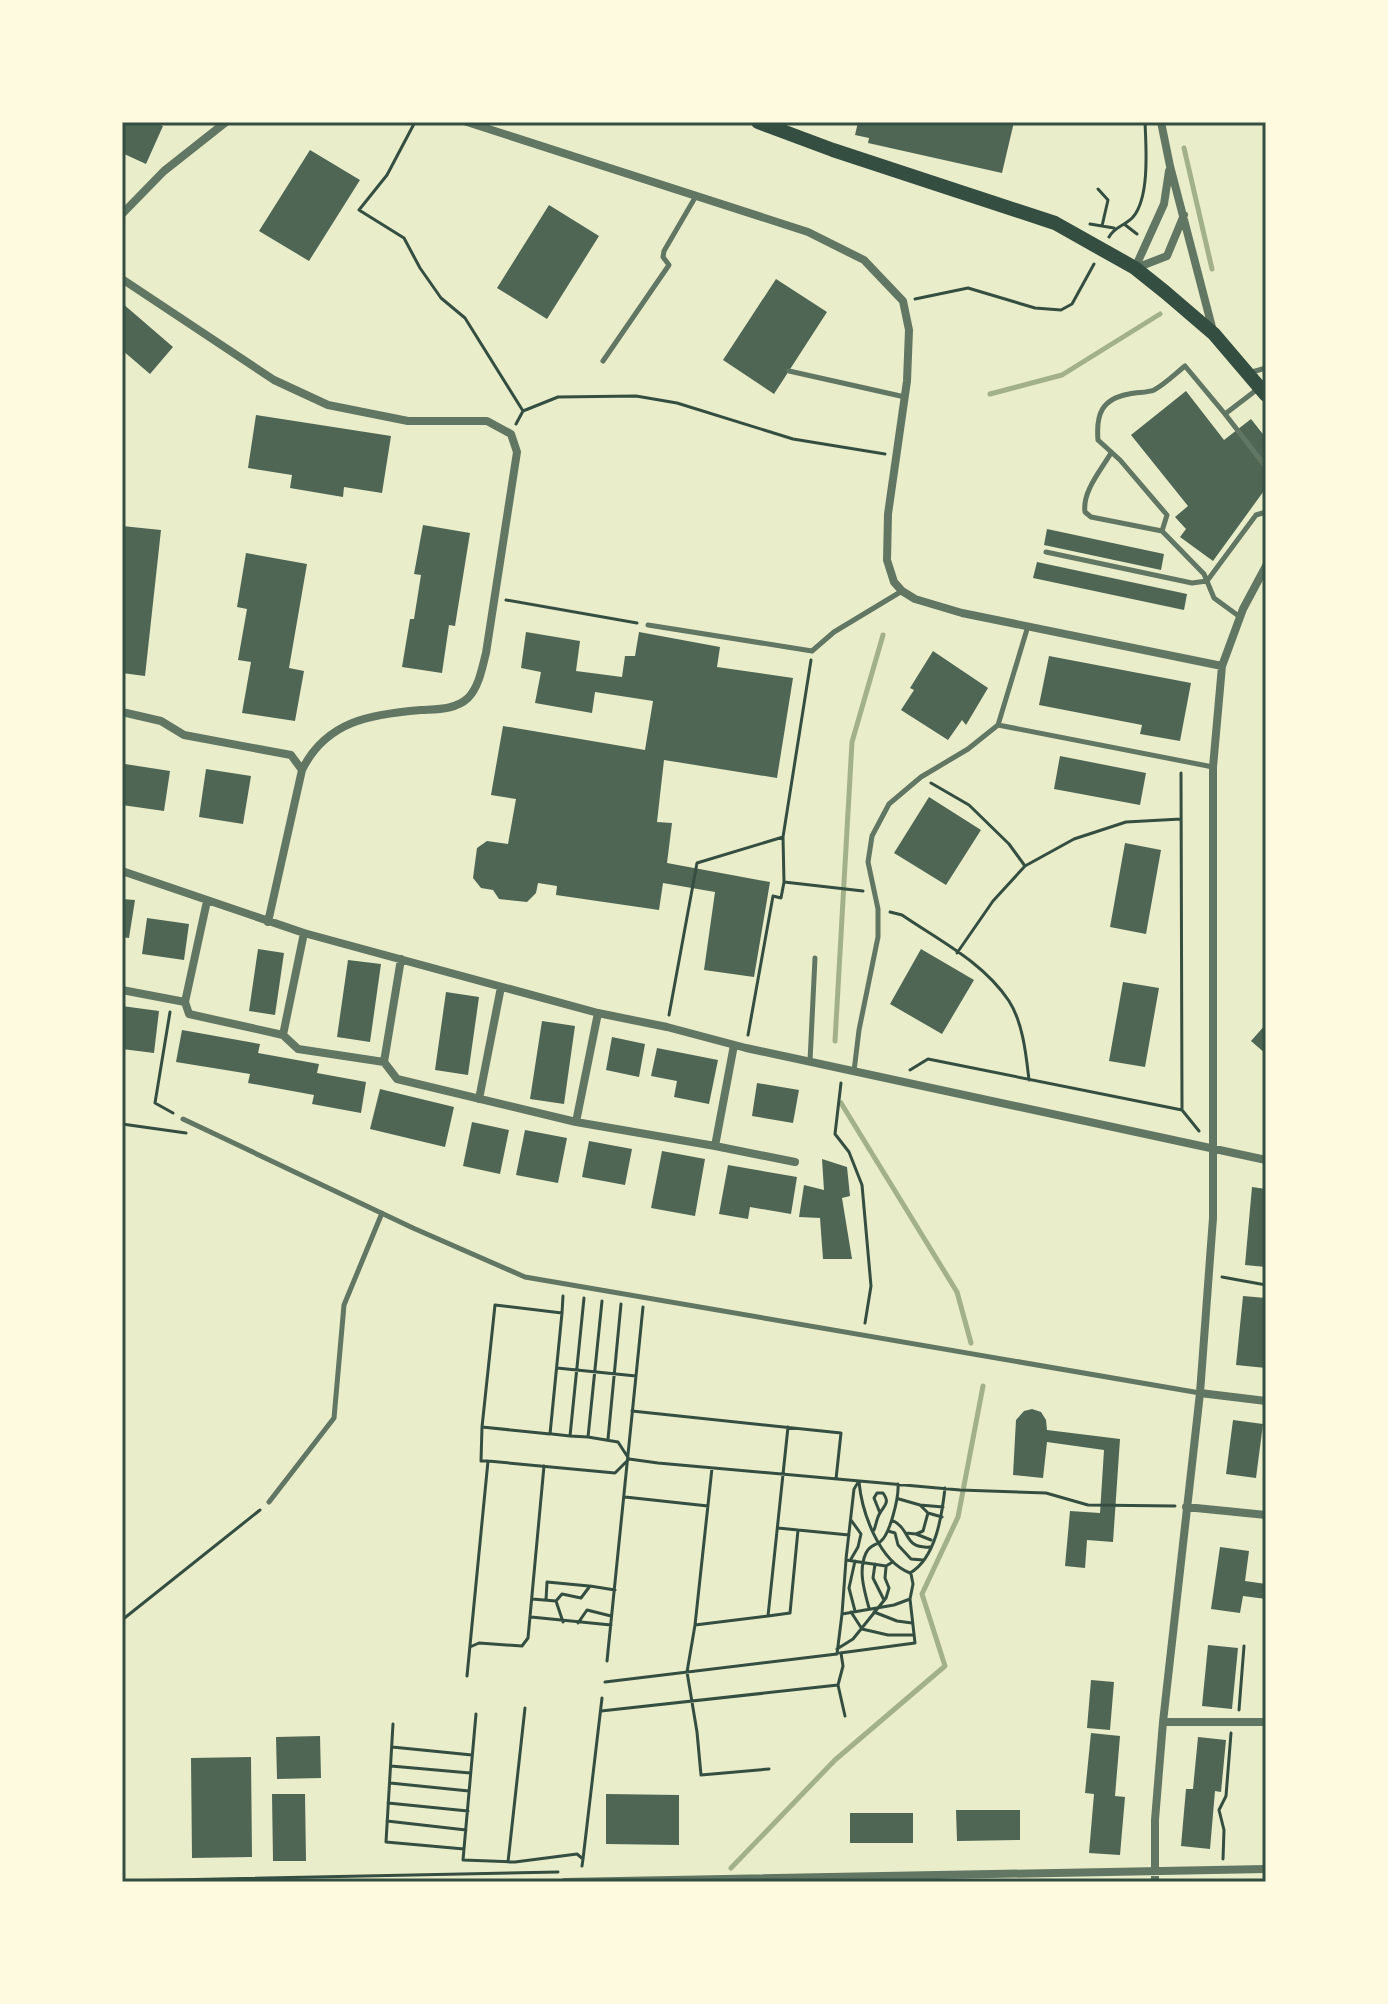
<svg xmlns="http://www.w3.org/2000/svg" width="1388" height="2004" viewBox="0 0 1388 2004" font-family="Signika,sans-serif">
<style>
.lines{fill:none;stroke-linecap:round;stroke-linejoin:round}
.stream{stroke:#a3b18a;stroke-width:5}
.building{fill:#4f6655}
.path{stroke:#344e41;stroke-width:3}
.service{stroke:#617663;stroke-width:5}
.minor{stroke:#617663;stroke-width:8}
.secondary{stroke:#344e41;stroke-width:14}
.neatline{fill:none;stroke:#344e41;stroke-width:3}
</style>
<rect width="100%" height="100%" fill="#e9edc9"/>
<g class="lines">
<path class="stream" d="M1184 148 1212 269
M990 394 1062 375 1160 314
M835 1041 852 742 883 635
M841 1103 957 1292 971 1343
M731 1868 835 1760 945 1666 922 1594 958 1517 983 1386"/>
</g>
<path class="building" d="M122 122H153L163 126 146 164 122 153Z
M858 122H1014L1002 173 868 143 869 138 855 135Z
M310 150 360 180 309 261 259 231Z
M549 205 599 236 547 319 497 288Z
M776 279 827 312 774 394 723 360Z
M122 303 173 347 150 374 122 350Z
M1186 391 1224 440 1251 419 1266 438V488L1213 561 1180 537 1186 529 1175 517 1188 506 1131 435Z
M256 415 391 436 382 493 344 487 343 497 290 488 292 475 248 468Z
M423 525 470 533 455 626 449 625 442 673 402 667 410 619H414L421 575 414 574Z
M122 526 161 530 145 676 122 673Z
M1047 529 1164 554 1161 570 1044 545Z
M246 553 307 564 289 668 304 671 295 721 242 713 251 662 238 660 247 609 237 607Z
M1037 562 1187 594 1184 610 1033 578Z
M526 632 580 641 576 671 622 677 625 656H635L639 632 720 647 717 667 793 678 777 778 664 760 657 822 672 823 667 863 770 882 754 977 704 970 715 892 663 883 659 910 556 895 557 886 538 883 536 893 527 902 499 899 493 890 481 888 473 878 477 848 487 841 508 844 516 799 491 795 503 726 645 750 653 701 595 692 592 713 535 703 541 672 521 668Z
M933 651 988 688 966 725 962 720 948 740 901 710 914 690 910 688Z
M1049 656 1191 683 1180 741 1140 734 1142 725 1039 705Z
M1060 756 1146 773 1140 805 1054 789Z
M125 764 170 771 164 811 122 805Z
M206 769 251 776 243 824 199 817Z
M929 797 981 830 946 885 894 853Z
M1125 843 1161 850 1146 934 1110 927Z
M122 899 135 900 129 938 122 937Z
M147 918 189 924 184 960 142 954Z
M258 949 284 953 275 1015 249 1011Z
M921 949 974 980 942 1034 890 1004Z
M348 960 381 964 370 1042 337 1037Z
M1123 982 1159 988 1145 1067 1109 1061Z
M446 992 479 997 468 1075 435 1070Z
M122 1006 159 1011 154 1053 122 1049Z
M542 1021 575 1026 564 1104 530 1099Z
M1266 1024V1054L1251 1041Z
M182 1030 260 1044 258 1053 319 1064 317 1073 366 1082 361 1113 312 1104 314 1095 248 1083 250 1074 176 1062Z
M612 1037 645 1044 639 1077 606 1070Z
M657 1048 718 1060 709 1104 674 1097 677 1081 651 1076Z
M757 1083 799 1090 793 1123 752 1116Z
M380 1089 454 1107 445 1147 370 1129Z
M472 1122 509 1130 500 1174 463 1166Z
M525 1130 567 1138 558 1183 516 1175Z
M589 1141 632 1149 625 1185 582 1177Z
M662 1151 705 1159 695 1216 651 1208Z
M822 1159 847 1167 850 1196 842 1198 852 1259H823L820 1218 799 1217 804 1185 824 1190Z
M728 1165 797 1177 791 1214 750 1207 748 1219 719 1214Z
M1252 1187 1266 1189V1267L1245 1265Z
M1243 1296 1266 1298V1368L1236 1365Z
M1032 1409 1041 1412 1046 1420 1047 1430 1120 1439 1113 1542 1087 1540 1085 1568 1065 1566 1070 1511 1100 1513 1104 1450 1047 1442 1043 1478 1013 1475 1016 1420 1024 1411Z
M1233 1420 1263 1424 1256 1478 1226 1474Z
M1220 1547 1249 1551 1245 1581 1266 1584V1599L1243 1596 1240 1613 1211 1609Z
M1208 1645 1238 1648 1232 1709 1202 1706Z
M1091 1680 1114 1682 1110 1730 1087 1728Z
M1091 1733 1120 1736 1115 1796 1125 1797 1120 1855 1089 1853 1094 1794 1085 1793Z
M320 1736 321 1778 277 1779 276 1737Z
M1198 1737 1226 1740 1221 1792 1215 1791 1210 1849 1181 1846 1186 1789H1193Z
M251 1757 252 1857 192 1858 191 1758Z
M272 1794H305L306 1861H273Z
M606 1794 679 1795V1845L606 1844Z
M956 1810H1020V1840L957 1841Z
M850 1813H913V1843H850Z"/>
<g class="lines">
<path class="path" d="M415 122 387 175 359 210 404 238 420 268 441 298 465 318 523 411 516 424
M1098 189 1108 200 1102 226
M1090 224 1114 228
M1124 224 1137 234
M1109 237C1115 226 1125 226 1133 217 1150 197 1146 147 1145 122
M915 299 968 288 1035 308 1061 310 1072 304 1094 264
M523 411 558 397 636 396 677 403 793 439 885 454
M506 600 637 623
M1181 773 1182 1110 1199 1131
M931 783 969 805 1009 844 1025 866
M784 882 783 837 811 660
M890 912 902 915C940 941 983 962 1009 1001 1023 1023 1026 1054 1029 1080
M957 953 993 901 1025 866 1074 839 1126 822 1181 819
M170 1012 155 1103 173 1113
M669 1015 697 863 783 837
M748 1035 773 896 781 898 784 882 863 891
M910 1070 928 1059 1182 1110
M841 1083 835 1134 849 1152 862 1185 871 1286 865 1323
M122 1124 186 1133
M1222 1277 1266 1285
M562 1313 495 1305 482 1427 550 1434 562 1313 563 1296
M557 1368 636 1376
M632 1411 841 1433 836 1479
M552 1434 570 1436 584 1298
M570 1436 588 1437 602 1301
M588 1437 618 1442 629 1459 658 1463 960 1490 1046 1493 1088 1505 1175 1506
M608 1439 621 1304
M488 1461 615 1473 629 1459
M712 1468 695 1625 768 1616
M859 1482C862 1513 879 1561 910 1573 936 1558 942 1515 945 1488
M625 1497 708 1506
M899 1499 920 1505 928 1513 923 1531 916 1534 906 1533
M920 1505 943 1507
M928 1513 942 1517
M851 1520 861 1534 858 1547 851 1559
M892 1520C912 1530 903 1549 930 1547
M778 1528 798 1530 790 1613 768 1616 788 1427
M798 1530 849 1535
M874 1530C876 1525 877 1517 880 1513 885 1504 890 1503 883 1493H877L874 1498 880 1513
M888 1531 895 1533 898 1545 911 1559 923 1560
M916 1534 931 1540
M846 1559 854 1489 859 1481
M891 1563 886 1566 846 1560 842 1614 894 1605 910 1599 913 1584 911 1574
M875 1564 873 1578 884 1600
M532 1599 556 1601 562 1594 581 1598 590 1586 615 1590
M546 1600 547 1582 589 1586
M556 1601 563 1622
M869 1608C864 1590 858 1570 866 1553 870 1545 874 1546 880 1542 890 1535 899 1497 898 1484
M855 1611 849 1588 855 1561
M851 1612 862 1629 888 1635H913
M874 1612 897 1621 912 1623
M531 1617 611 1625
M122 1620 260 1510
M578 1623 587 1610 611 1616
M695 1625 687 1672 697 1732 701 1775 769 1769
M470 1647 479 1643 522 1646 528 1638 544 1466
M837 1649 853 1639 886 1598 889 1588 885 1578 886 1567
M840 1653 915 1643 910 1599
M607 1661 643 1307
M467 1676 488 1461H481L482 1427
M605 1682 837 1654 842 1614
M838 1685 845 1716
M1239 1710 1244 1646
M601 1711 838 1685 843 1666 841 1653
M476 1714 463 1860 515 1862 577 1854 583 1859 582 1866
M393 1724 386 1842 464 1849
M392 1747 472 1755
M391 1766 470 1773
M390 1783 469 1791
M388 1803 468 1811
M387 1821 466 1830
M583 1859 602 1698
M1223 1859 1224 1830 1219 1810 1226 1796 1231 1733
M508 1862 525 1708
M122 1881 558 1872"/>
<path class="service" d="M603 361 669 265 663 257 664 251 696 196
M789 371 905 397
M1252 372 1266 368
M1259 388 1225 414 1266 467
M1225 414 1185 366C1175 374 1165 384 1154 390 1147 393 1137 392 1129 394 1101 399 1096 415 1098 440L1120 460 1167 515 1162 531 1204 574 1214 598 1240 617
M1111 453C1101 470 1082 492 1085 512L1091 517 1162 531
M1046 552 1192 583 1207 581 1256 515 1266 512
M648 625 812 651 834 632 902 591
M998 725 1213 767
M810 1061 815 958
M854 1071 859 1030 878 937V909L868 862 872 836 889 804 921 777 968 749 998 725 1028 626
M183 1119 413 1228 525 1277 1200 1393
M269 1502 334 1418 344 1305 382 1213"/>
<path class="minor" d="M467 122 808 232 864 260 903 301 909 330 907 381 888 514 887 560 894 582 902 591 915 599 962 613 1222 666
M1161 122 1170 166 1213 331
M122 214 164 171 226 122
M1135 268 1164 204 1169 171
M1136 268 1167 256 1184 215
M122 279 274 380 328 405 408 421H487L511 434 517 452 486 653C482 668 479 687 468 698 455 710 437 709 421 710 371 714 326 721 302 770L268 922
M122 712 161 721 184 735 291 755 302 770
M122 871 304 933 598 1013 667 1027 746 1048 1266 1160
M122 990 185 1002 189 1014 283 1035 298 1049 384 1062 397 1079 576 1122 715 1146 734 1045
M185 1002 207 901
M283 1035 304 933
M384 1062 401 959
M479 1099 501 987
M576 1122 598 1013
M715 1146 795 1162
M1200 1393 1266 1401
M1186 1507 1266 1515
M1163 1722H1266
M565 1882 1266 1869
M1155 1882V1820L1163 1722 1200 1393 1213 1218V767L1222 666 1243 609 1266 566"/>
<path class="secondary" d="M758 122 833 150 1055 223 1135 268 1165 292 1214 334 1266 395"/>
</g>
<rect width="1388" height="2004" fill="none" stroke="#fefae0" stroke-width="248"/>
<rect x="124" y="124" width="1140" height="1756" class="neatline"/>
</svg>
